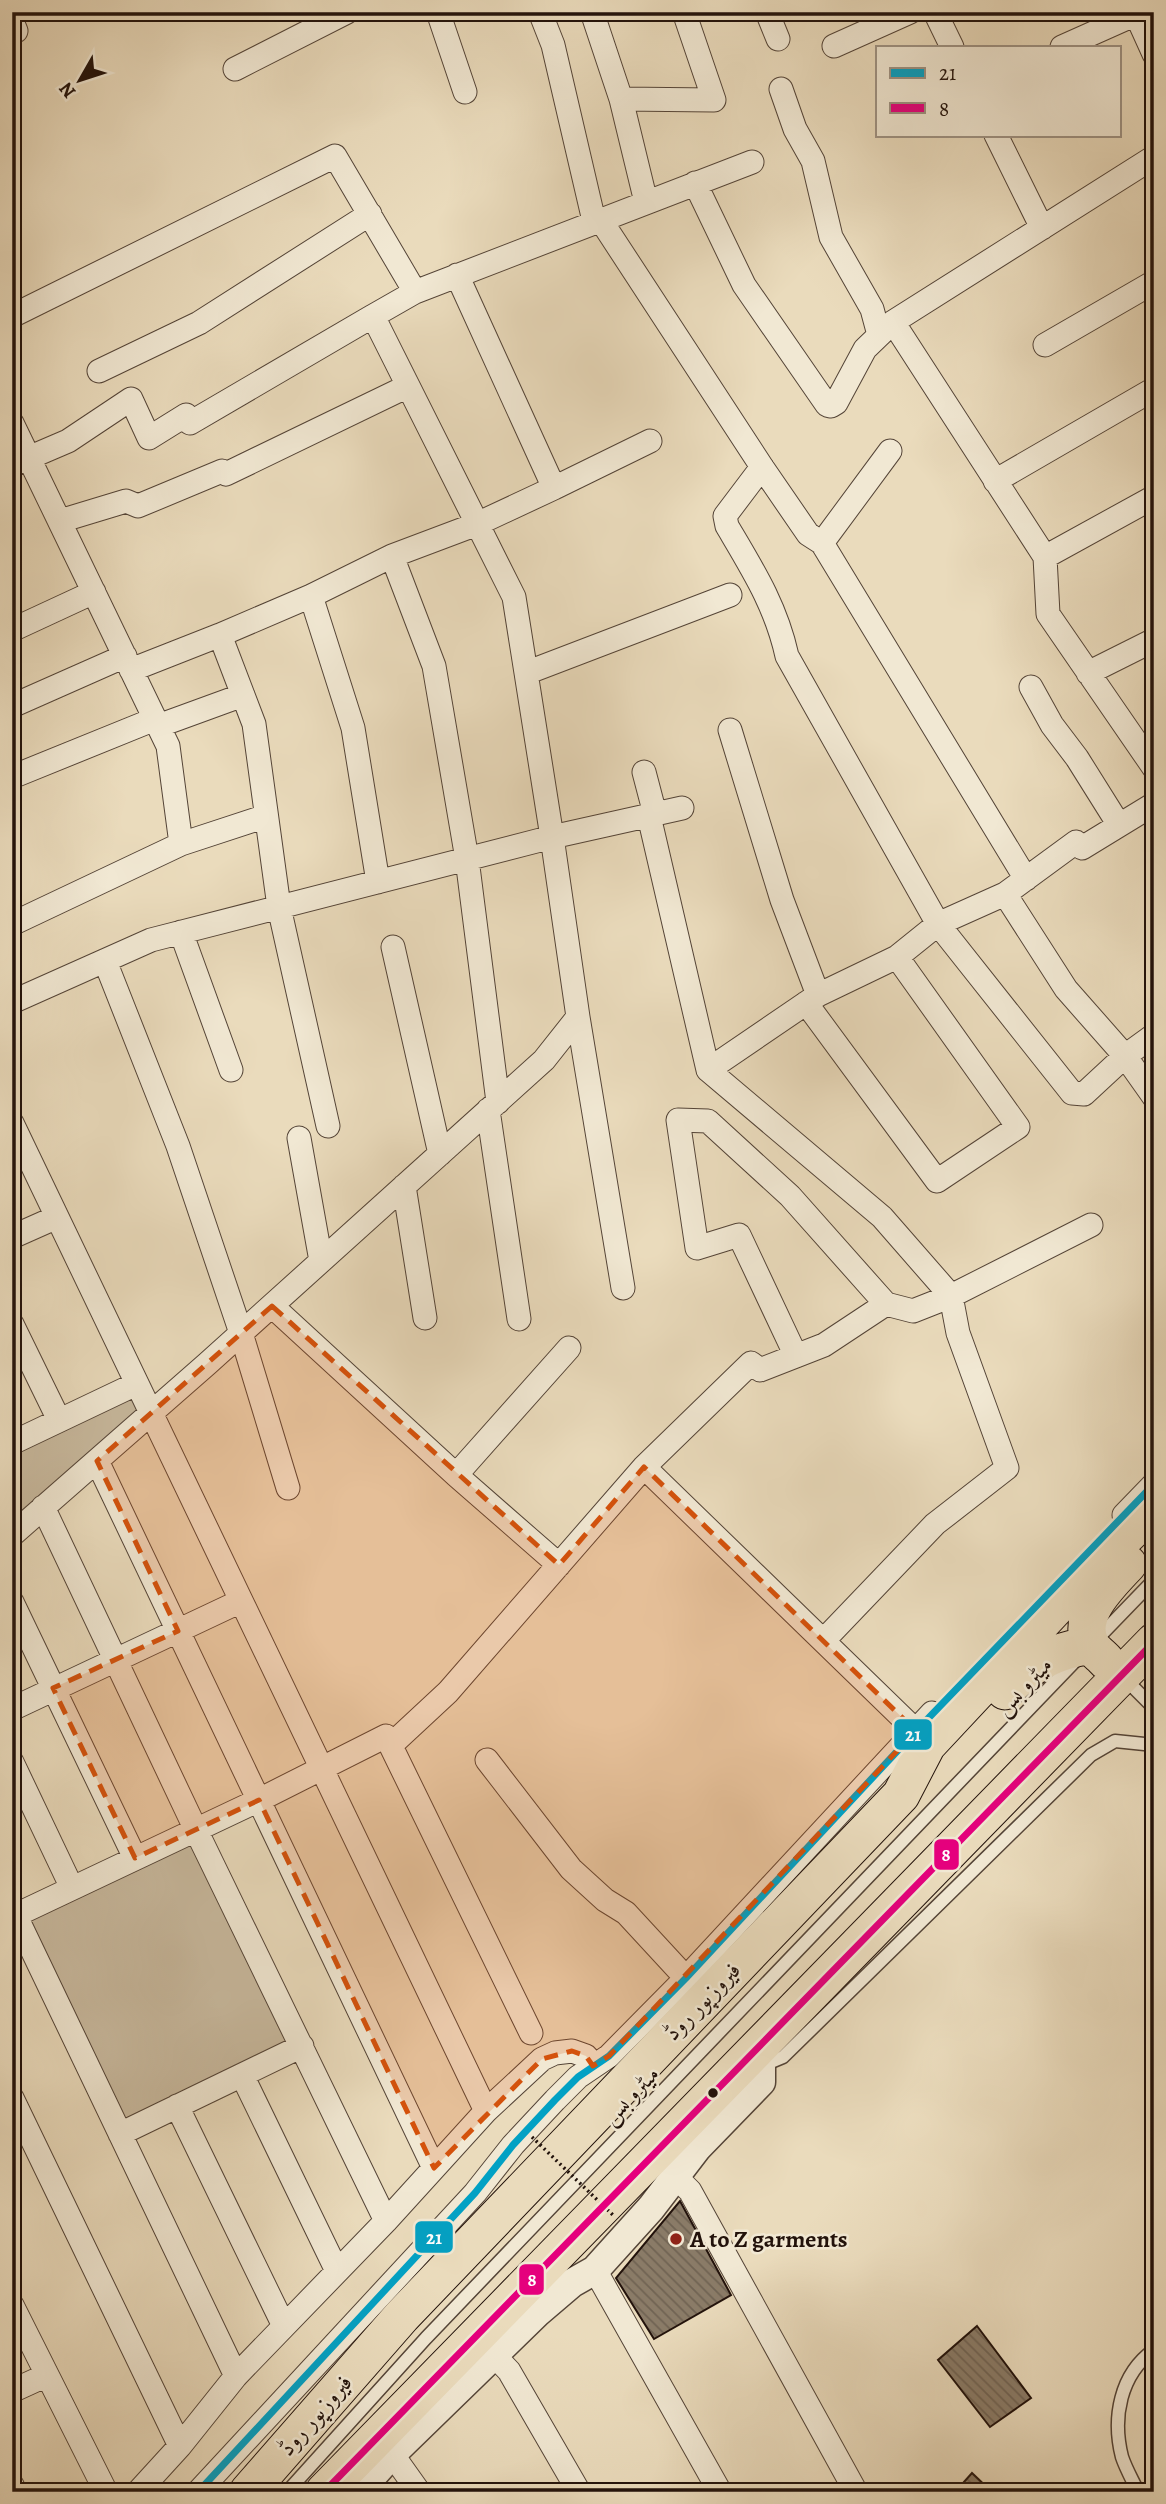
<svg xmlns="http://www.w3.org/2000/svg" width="1166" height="2504" viewBox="0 0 1166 2504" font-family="Alegreya,Amiri,serif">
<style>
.green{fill:#c8b99e;stroke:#756654;stroke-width:2}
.building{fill:url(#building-back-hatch);stroke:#22120b;stroke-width:2}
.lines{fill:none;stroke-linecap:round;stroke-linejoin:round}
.service-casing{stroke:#544437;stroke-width:15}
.minor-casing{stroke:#544437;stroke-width:25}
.tertiary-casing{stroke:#544437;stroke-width:31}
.primary-casing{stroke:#22120b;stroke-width:39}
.service{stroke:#f1e8d3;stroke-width:12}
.minor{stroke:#f1e8d3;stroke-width:23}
.tertiary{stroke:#f1e8d3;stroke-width:28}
.primary{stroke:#eadbbc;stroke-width:37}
.path-bridge{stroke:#22120b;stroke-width:3.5;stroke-dasharray:2 3.5;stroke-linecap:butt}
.bus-1-casing{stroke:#f1e8d3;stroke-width:12}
.bus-2-casing{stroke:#f1e8d3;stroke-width:12}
.bus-1{stroke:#02a1c4;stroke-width:7}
.bus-2{stroke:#e5007d;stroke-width:7}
.marked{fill:#d4520c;fill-opacity:0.2;stroke:#d4520c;stroke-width:5;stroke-dasharray:14 9;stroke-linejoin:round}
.bus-dot{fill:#22120b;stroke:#f1e8d3;stroke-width:2.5}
.poi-dot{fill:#8f2418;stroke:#f1e8d3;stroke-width:2.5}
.labels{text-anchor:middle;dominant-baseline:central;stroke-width:5;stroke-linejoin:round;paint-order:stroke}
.street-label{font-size:24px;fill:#22120b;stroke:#f1e8d3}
.poi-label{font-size:24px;font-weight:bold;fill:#22120b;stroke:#f1e8d3;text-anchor:start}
.line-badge{stroke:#f1e8d3;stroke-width:2.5}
.badge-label{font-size:19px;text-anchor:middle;font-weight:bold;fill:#fff}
</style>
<defs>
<pattern id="building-back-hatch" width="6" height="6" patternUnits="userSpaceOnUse" patternTransform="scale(1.75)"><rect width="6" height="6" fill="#8a7b67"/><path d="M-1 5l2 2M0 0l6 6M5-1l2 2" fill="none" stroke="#706353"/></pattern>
</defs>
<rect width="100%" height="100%" fill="#eadbbc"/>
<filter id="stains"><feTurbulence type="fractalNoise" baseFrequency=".00286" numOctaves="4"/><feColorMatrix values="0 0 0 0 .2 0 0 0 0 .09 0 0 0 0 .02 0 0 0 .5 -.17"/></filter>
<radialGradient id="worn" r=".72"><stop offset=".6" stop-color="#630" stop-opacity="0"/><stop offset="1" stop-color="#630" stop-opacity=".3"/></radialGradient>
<path class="green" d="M136 1384 150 1413 12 1535V1443Z
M195 1828 302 2046 120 2134 16 1915Z"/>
<path class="building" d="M680 2201 731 2295 654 2339 616 2278Z
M977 2326 1031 2398 990 2427 938 2360Z
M972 2473 992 2492H955Z"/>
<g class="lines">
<g class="service-casing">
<path id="service" d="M1096 1640 1154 1580
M1124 1678 1154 1708
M759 2057 771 2062 783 2057 1091 1755 1115 1741 1154 1745
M287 2492 426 2338 1078 1658
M1138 2492C1133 2481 1126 2469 1122 2457 1112 2418 1120 2374 1154 2350"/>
</g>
<g class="minor-casing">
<path id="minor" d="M438 12 465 92
M540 12 553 45 594 221
M592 12 621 99 646 202
M767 12 778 39
M935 12 952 47
M1135 12 1154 54
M12 21 16 31
M834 46 910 12
M1062 47 1136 14
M235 69 347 12
M781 89 795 129 813 161 831 237 872 309 879 335
M621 99 714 100 684 12
M996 135 1042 228
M695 183 744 285 827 405 831 406 836 403 865 349 893 322 1154 157
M600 219 762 467 808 534 822 543
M457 275 554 488 477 524 392 556 434 666 467 859 498 1102
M415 292 752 162
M12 316 335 156 415 292 373 316 514 597 552 837 151 940 12 1002
M893 322 1045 557 1048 614 1154 768
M1045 345 1154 282
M99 371 199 323 370 214
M12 423 168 746 181 844 266 816
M890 451 822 543 1026 879
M12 465 68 441 131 399 149 438 186 415 190 423 373 316
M762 467 725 516 727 526C753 570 776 606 787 656L938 924 1072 1093 1084 1094 1125 1056 1154 1035
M995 481 1154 389
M554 488 650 441
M60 521 126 501 138 506 222 471 226 474 408 386
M1045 557 1154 497
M311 596 220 635 254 724 279 907 328 1126
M12 630 94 592
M131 670 220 635
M526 673 730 595
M1088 673 1154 640
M1031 687 1052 725 1077 758 1119 825
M12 706 125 656
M158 726 243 695
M730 730 782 900 818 995
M644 772 655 814
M12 777 155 719
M649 816 708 1070 882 1217 951 1296 958 1333 1007 1468 935 1524 824 1640
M378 882 353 728 311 596 392 556
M1005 894 1066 989 1125 1056 1154 1097
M12 924 181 844
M181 932 231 1070
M393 947 440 1154
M105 961 178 1146 241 1333 288 1488
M806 1003 937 1181 1018 1127 897 957
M708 1070 818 995 897 957 938 924 1005 894 1076 842 1082 848 1154 804
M488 1110 519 1319
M12 1123 486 2111
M299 1138 321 1261
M404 1186 425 1318
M12 1237 57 1217
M623 1288 578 1017 552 837 682 808
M272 1306 456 1475 559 1565
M12 1324 59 1420
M796 1356 739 1235 697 1248 678 1120 708 1121 790 1196 886 1304
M12 1443 136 1384
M97 1461 434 2168
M644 1467 916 1731
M456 1475 569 1348
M43 1507 195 1828 386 2221
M1124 1515 1154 1484
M12 1535 207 1364 544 1060 578 1017
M12 1602 135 1858
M12 1709 241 1601
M391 1745 448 1692 644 1467 751 1363 760 1370 824 1345 886 1304 913 1311 951 1296 1091 1225
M487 1760 571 1869 605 1900 626 1913 686 1978
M12 1762 72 1888
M12 1908 236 2376
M16 1915 259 1800 386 1736 531 2033
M242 2075 337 2271
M12 2098 180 2446
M177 2106 284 2326
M120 2134 302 2046
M675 2176 690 2191 856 2492
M595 2270 720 2492
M12 2305 106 2492
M493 2354 509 2371 579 2492
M12 2391 47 2375
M392 2454 419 2492
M12 2485 15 2492
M138 2492 180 2446 236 2376 386 2221 486 2111 542 2059 555 2053 572 2051 586 2056 593 2066
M198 2492 475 2193 513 2145 555 2100 578 2077 609 2056 686 1978 932 1713"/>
</g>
<g class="tertiary-casing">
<path id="tertiary" d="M358 2492 392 2454 538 2312 572 2283 595 2270 651 2208 697 2148 761 2082V2065L754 2054"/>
</g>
<g class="primary-casing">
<path id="primary" d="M1106 1661C1102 1656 1094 1651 1091 1645 1075 1615 1110 1584 1128 1564
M1005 1691C1033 1663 1050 1652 1091 1645
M248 2492 402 2316 901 1795 927 1745 1087 1574 1154 1509
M324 2492 1154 1642"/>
</g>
<use href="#service" class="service"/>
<use href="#minor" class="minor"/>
<use href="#tertiary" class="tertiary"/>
<use href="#primary" class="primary"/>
<path class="path-bridge" d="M532 2137 615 2217"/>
<g class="bus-1-casing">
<path id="bus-1" d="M198 2492 475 2193 513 2145 555 2100 578 2077 609 2056 686 1978 916 1731 1154 1484"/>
</g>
<g class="bus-2-casing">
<path id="bus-2" d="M324 2492 1154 1642"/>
</g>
<use href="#bus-1" class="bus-1"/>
<use href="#bus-2" class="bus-2"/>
</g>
<path class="marked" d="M272 1306 559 1565 644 1467 916 1731 609 2056 593 2066 586 2056 572 2051 542 2059 434 2168 259 1800 135 1858 53 1688 178 1631 97 1461Z"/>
<circle class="bus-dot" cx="713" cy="2093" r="6"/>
<circle class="poi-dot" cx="676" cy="2239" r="7"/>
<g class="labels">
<g class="street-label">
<text transform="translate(1023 1686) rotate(-46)">میٹرو بس</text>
<text transform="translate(702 2001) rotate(-46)">فیروزپور روڈ</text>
<text transform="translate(630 2095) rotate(-46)">میٹرو بس</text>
<text transform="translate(315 2415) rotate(-49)">فیروزپور روڈ</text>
</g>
<g class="poi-label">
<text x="690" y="2239">A to Z garments</text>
</g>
</g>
<g class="line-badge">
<rect x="893" y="1718" width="40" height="33" rx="7" fill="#02a1c4"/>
<rect x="933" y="1838" width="27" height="33" rx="7" fill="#e5007d"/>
<rect x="414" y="2220" width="40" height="34" rx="7" fill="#02a1c4"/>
<rect x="518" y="2263" width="27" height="33" rx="7" fill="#e5007d"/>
</g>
<g class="badge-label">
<text x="913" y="1741">21</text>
<text x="946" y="1861">8</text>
<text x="434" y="2244">21</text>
<text x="532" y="2286">8</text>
</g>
<rect width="1166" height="2504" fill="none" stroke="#eadbbc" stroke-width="42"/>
<rect x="14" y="14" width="1138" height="2476" fill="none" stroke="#22120b" stroke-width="3.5"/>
<rect x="21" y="21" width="1124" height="2462" fill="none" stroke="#22120b" stroke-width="2"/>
<rect x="876" y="46" width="245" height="91" fill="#f1e8d3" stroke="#9e9283" stroke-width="2"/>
<rect x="890" y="68" width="35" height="10" fill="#02a1c4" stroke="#9e9283" stroke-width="2"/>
<text x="939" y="80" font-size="21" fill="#22120b">21</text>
<rect x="890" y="103" width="35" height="10" fill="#e5007d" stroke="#9e9283" stroke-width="2"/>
<text x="939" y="116" font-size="21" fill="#22120b">8</text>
<g transform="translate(80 80) rotate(231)" stroke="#f1e8d3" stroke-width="5" paint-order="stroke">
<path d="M0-5L12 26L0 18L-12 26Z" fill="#22120b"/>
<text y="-10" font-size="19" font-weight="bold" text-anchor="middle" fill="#22120b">N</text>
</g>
<rect width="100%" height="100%" filter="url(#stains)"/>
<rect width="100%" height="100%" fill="url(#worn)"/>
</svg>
